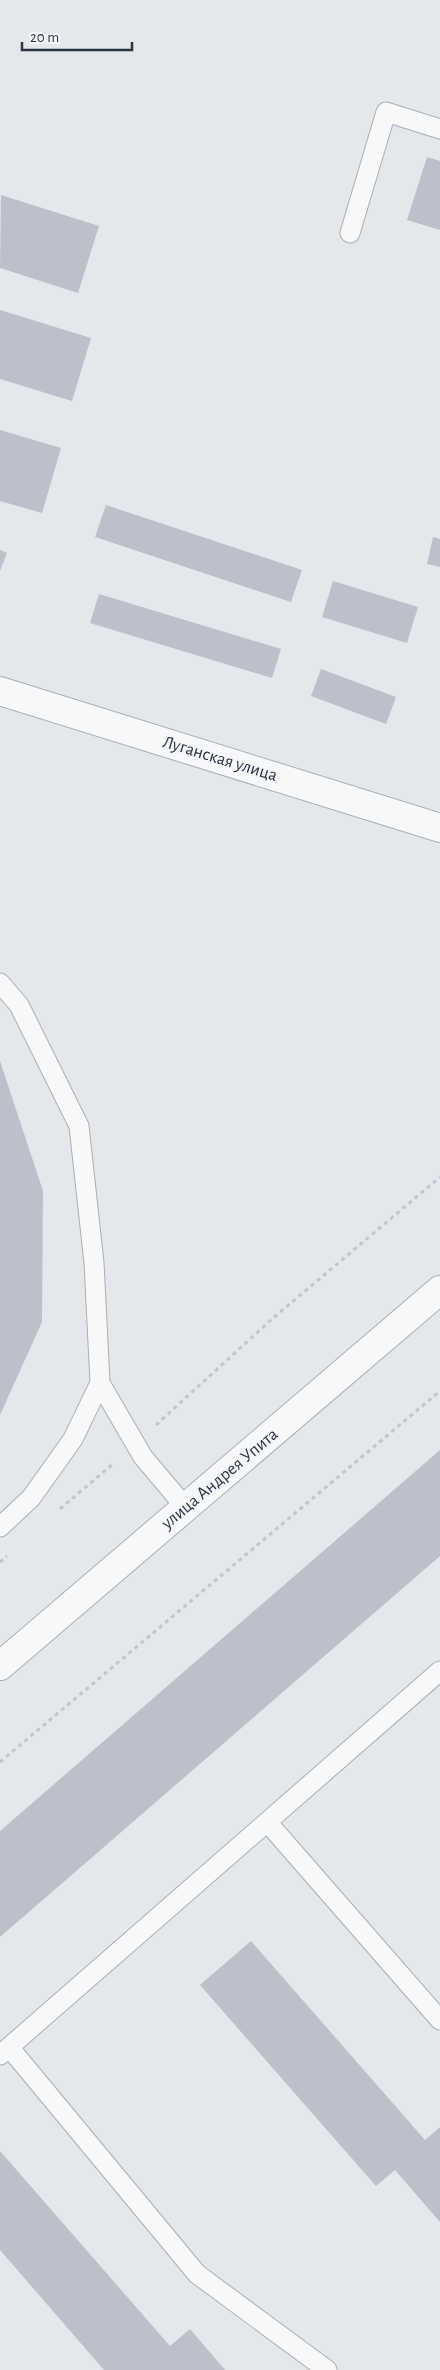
<svg xmlns="http://www.w3.org/2000/svg" width="440" height="2370" viewBox="0 0 440 2370" font-family="'Alegreya Sans',sans-serif">
<style>
.building{fill:#bbc0ca}
.lines{fill:none;stroke-linecap:round;stroke-linejoin:round}
.service-casing{stroke:#a9aeb7;stroke-width:21}
.minor-casing{stroke:#a9aeb7;stroke-width:30}
.path{stroke:#c2c5cb;stroke-width:3;stroke-dasharray:4 4;stroke-linecap:butt}
.service{stroke:#f7f8fa;stroke-width:19}
.minor{stroke:#f7f8fa;stroke-width:28}
.labels{text-anchor:middle;dominant-baseline:central;stroke-width:4;stroke-linejoin:round;paint-order:stroke}
.street-label{font-size:18px;fill:#2b3445;stroke:#f4f6f9}
</style>
<rect width="100%" height="100%" fill="#e4e7ec"/>
<path class="building" d="M427 157 440 161V230L407 220Z
M1 195 99 226 78 293 0 268Z
M0 310 91 338 72 401 0 379Z
M0 430 61 448 42 513 0 501Z
M106 505 302 570 291 602 95 537Z
M433 537 440 539V567L427 564Z
M0 550 7 553 0 571Z
M333 581 418 607 407 643 322 617Z
M99 594 281 649 272 678 90 623Z
M321 669 396 697 386 724 311 696Z
M0 1061 43 1191 42 1322 0 1415Z
M440 1450V1556L0 1937V1831Z
M251 1941 425 2140 440 2127V2222L395 2170 376 2186 200 1985Z
M0 2151 170 2346 190 2329 225 2370H104L0 2250Z"/>
<g class="lines">
<g class="service-casing">
<path id="service" d="M350 233 386 112 440 129
M0 983 19 1005 79 1126 94 1263 100 1383 143 1457 186 1508
M0 1527 31 1498 73 1439 100 1383
M268 1823 440 2020
M9 2047 197 2274 327 2370
M0 2055 440 1671"/>
</g>
<g class="minor-casing">
<path id="minor" d="M0 691 440 828
M0 1666 440 1290"/>
</g>
<path class="path" d="M156 1425 272 1319 440 1177
M60 1509 114 1463
M0 1562 7 1556
M0 1762 440 1391"/>
<use href="#service" class="service"/>
<use href="#minor" class="minor"/>
</g>
<g class="labels">
<g class="street-label">
<text transform="translate(220 759) rotate(17)">Луганская улица</text>
<text transform="translate(220 1479) rotate(-40)">улица Андрея Упита</text>
</g>
</g>
<path d="M22 42v8h110v-8" fill="none" stroke="#2b3445" stroke-width="2.5"/>
<text x="30" y="42" font-size="15" fill="#2b3445" stroke="#f4f6f9" stroke-width="4" paint-order="stroke">20 m</text>
</svg>
